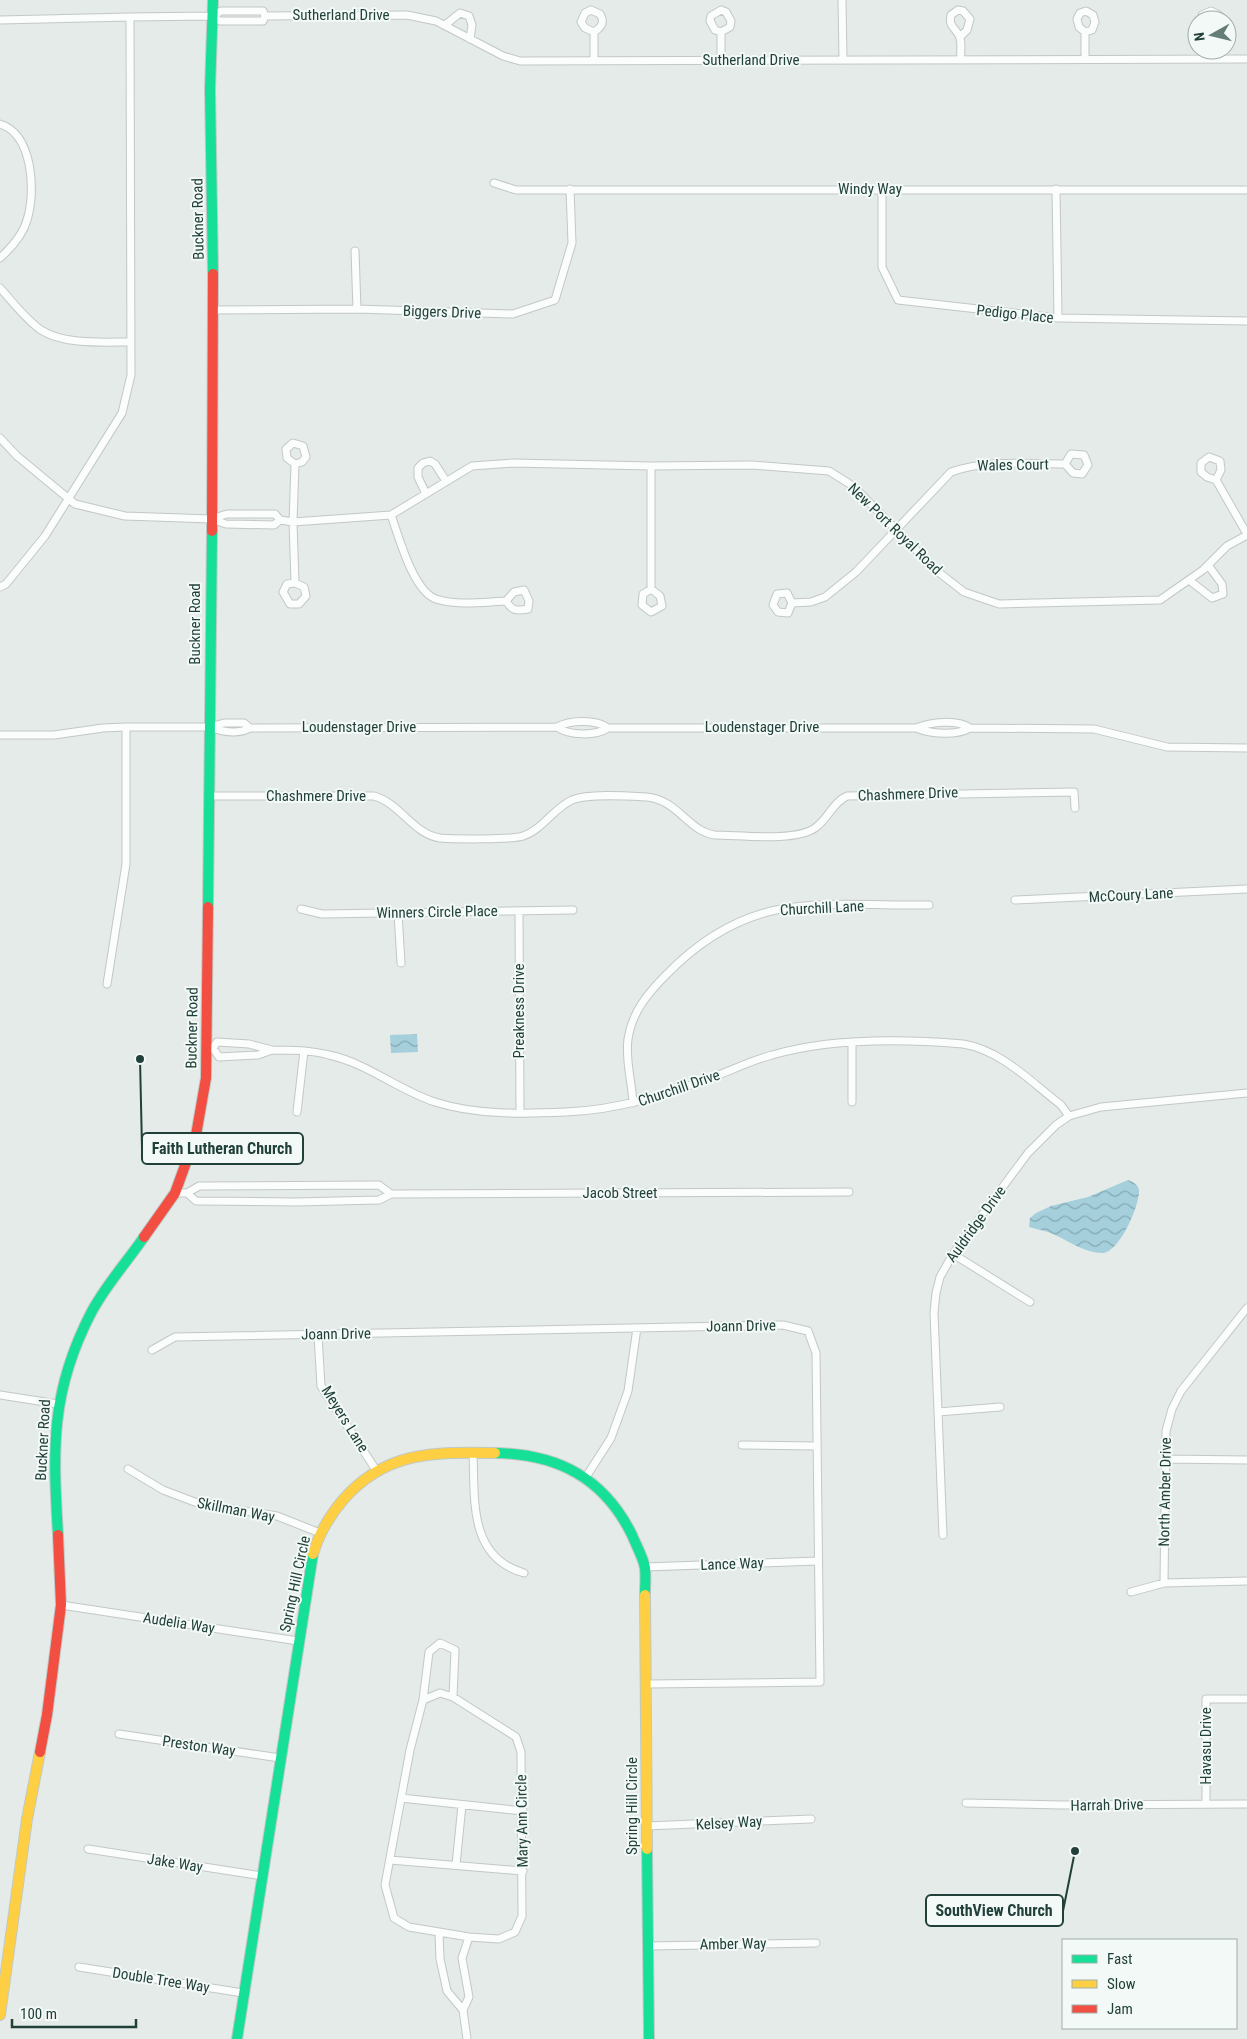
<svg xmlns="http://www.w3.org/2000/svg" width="1247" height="2039" viewBox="0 0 1247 2039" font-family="'Roboto Condensed',sans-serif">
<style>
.water{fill:url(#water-waves)}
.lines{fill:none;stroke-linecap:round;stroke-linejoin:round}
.street-casing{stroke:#c2c8c6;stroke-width:9}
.fast-casing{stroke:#c0c9c6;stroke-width:12}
.slow-casing{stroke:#c0c9c6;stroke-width:12}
.jam-casing{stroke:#c0c9c6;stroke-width:12}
.street{stroke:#fbfcfc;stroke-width:7}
.fast{stroke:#16e098;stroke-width:10}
.slow{stroke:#ffcf43;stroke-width:10}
.jam{stroke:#f24e42;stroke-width:10}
.labels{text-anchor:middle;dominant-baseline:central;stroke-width:4;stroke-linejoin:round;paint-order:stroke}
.street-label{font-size:15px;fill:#21403a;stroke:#f3f9f7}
.leader{fill:none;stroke:#21403a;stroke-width:2}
.callout-dot{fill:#21403a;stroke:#f3f9f7;stroke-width:2}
.callout{fill:#f3f9f7;stroke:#21403a;stroke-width:2}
.callout-label{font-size:16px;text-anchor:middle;font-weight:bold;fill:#21403a}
</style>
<defs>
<pattern id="water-waves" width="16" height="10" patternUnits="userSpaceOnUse" patternTransform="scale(1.25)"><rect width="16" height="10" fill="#a4cfdb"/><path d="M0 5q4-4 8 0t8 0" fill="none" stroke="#85a9b3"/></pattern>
</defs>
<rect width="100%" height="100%" fill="#e5ebe8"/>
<path class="water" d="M417 1034 418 1052 391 1053 390 1035Z
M1128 1180C1133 1182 1138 1184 1139 1190 1140 1205 1119 1254 1102 1253 1083 1253 1065 1238 1048 1232 1042 1230 1035 1229 1029 1227L1030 1218 1036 1213 1051 1206 1088 1197Z"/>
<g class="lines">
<g class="street-casing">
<path id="street" d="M842 0 843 60
M265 16 407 15 436 21 503 56 520 61 1247 59
M130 17 213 16 221 11H263L265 16 263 21H220L213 16
M0 20 130 17 131 375 122 413 45 536 6 584 0 587
M1202 20V15L1211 11 1219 15 1220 20
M445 25 460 13 469 16 472 25 470 39
M721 32 715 30 710 21 711 16 721 10 726 12 731 21 730 27 721 32V60
M1085 32 1092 30 1095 22 1093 15 1086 11 1080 13 1077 19 1079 27 1085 32V59
M960 37 967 30 970 19 963 11 958 10 951 15C948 28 957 28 960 38 962 44 960 53 961 60
M1209 59V50
M594 60V32L585 28 581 22 585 13 591 10 600 14C605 22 602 27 594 32
M0 124C33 134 36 192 27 220 23 235 11 248 0 258
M494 183 516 190H1247
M882 189V267L898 300 1058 318 1247 321
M1056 189 1058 318
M355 251 357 309
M0 288C13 302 25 319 41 330 64 345 104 342 130 342
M214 310 357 309 513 314 555 300 572 243 570 189
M0 438 17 456 75 504 125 516 211 519 226 524 274 525 280 520 275 514H227L211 519
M295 464 302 462 306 457 303 446 293 443 286 449 287 458 295 464 293 522 295 583 287 584 283 592 290 604H299L306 596 304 587 295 583
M651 466V589L643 594 642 605 651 612 662 606 660 596 651 589
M1216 480 1221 470 1220 461 1209 457 1201 463V472L1207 477 1216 480 1247 534
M426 494 418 477V468L423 463 430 461 435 464 446 481
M391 515C399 537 413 591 436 599 458 606 483 602 506 601L514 592 524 590 529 601 528 609C517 611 512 611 506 601
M280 520 293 522 391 515 472 466 513 463 651 466 752 465 829 471 853 486 937 571 964 592 999 604 1160 600 1203 570 1227 546 1247 535
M1189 580 1212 598 1223 594 1222 584 1208 565
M792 603 788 613 778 612 773 605 777 594 787 593 792 603 811 602 825 597 856 572 951 472C988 459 1027 464 1065 464L1071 454 1084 455 1088 465 1082 474 1073 473 1065 464
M126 727H210L224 723H244L250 728
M210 727C223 732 237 735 250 728L557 727C570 720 596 719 608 728
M557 727C569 736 596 736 608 728H916C931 734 956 736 970 728
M916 728C931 722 956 719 970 728L1094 729 1167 747 1247 748
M0 735H54L103 728 126 727V864L107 984
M210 796H374C400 803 413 834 440 838 453 839 512 840 523 836 542 830 554 808 572 800 589 793 629 796 647 797 678 800 689 832 715 835 740 835 795 842 815 828 828 819 833 802 847 796L1074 792 1075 808
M1015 900 1247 889
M301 909 322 914 573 910
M519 911 520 1112
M398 913 401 963
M217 1042 249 1044 272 1050 258 1055 219 1057 213 1048Z
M272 1050C291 1050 310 1050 329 1055 367 1063 398 1090 435 1102 475 1115 524 1114 566 1112 619 1110 667 1094 716 1076 734 1069 753 1060 772 1055 830 1038 904 1039 963 1044 1001 1050 1031 1082 1061 1105L1069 1116
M852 1102V1043
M633 1103C632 1082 625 1060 628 1039 632 1012 648 993 666 975 696 944 734 919 776 910 819 900 883 906 929 905
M297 1112 304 1051
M175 1193H187L199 1186 379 1185 391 1194
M187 1193 196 1201 296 1202 379 1200 391 1194 849 1192
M953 1254 1030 1302
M318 1335 321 1386 376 1470
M152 1350 175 1337 783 1325 808 1331 816 1353 820 1682 647 1684
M0 1395 58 1404
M938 1412 1000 1407
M742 1445 816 1446
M473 1453C475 1499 468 1557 524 1573
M1165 1459 1247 1460
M128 1469 163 1490 200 1504 277 1516 320 1533
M586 1477 611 1438 628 1391 637 1328
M943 1535 934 1313 936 1293 940 1277 953 1254 1028 1153 1056 1125 1069 1116 1101 1107 1247 1093
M645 1567 818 1561
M1164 1583 1166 1431 1172 1409 1181 1391 1247 1308
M1131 1592 1164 1583 1247 1581
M61 1605 298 1641
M440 1693 453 1697 516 1737 521 1752 522 1916 515 1932 499 1939 469 1937 409 1927 394 1918 385 1885 410 1750 423 1700Z
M423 1700 429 1652 440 1643 455 1650 453 1697
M119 1734 280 1758
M401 1798 523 1811
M966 1803 1062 1805 1247 1804
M1206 1804V1699H1247
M647 1826 811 1819
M88 1849 262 1876
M390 1860 523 1871
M456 1865 462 1805
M439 1932 440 1959 447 1991 463 2010 469 1997 462 1958 469 1937
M649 1946 816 1943
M79 1967 243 1993
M463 2010 467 2039"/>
</g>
<g class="fast-casing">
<path id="fast" d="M213 0 210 89 213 274
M208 907 212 531
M495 1453C558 1454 604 1478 632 1535 636 1545 643 1557 645 1568 646 1576 645 1586 645 1595
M58 1535C53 1449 50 1392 91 1313 105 1286 127 1262 144 1237
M647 1849 649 2039
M237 2039 313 1554"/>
</g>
<g class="slow-casing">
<path id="slow" d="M313 1554C319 1533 328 1518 342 1501 385 1451 433 1452 495 1453
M645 1595 647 1849
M0 2015 27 1819 40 1752"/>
</g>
<g class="jam-casing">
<path id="jam" d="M212 531 213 274
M144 1237 175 1193 196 1135 206 1078 208 907
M40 1752 47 1715 61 1605 58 1535"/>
</g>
<use href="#street" class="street"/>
<use href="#fast" class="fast"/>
<use href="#slow" class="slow"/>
<use href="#jam" class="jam"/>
</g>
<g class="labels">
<g class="street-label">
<text x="341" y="15">Sutherland Drive</text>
<text x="751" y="60">Sutherland Drive</text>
<text x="870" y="189">Windy Way</text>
<text transform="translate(198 219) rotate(-91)">Buckner Road</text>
<text transform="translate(442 312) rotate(2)">Biggers Drive</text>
<text transform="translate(1015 314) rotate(6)">Pedigo Place</text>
<text transform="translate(1013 465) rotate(-1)">Wales Court</text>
<text transform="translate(895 529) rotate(44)">New Port Royal Road</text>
<text transform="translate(195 624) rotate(-90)">Buckner Road</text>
<text x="359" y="727">Loudenstager Drive</text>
<text x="762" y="727">Loudenstager Drive</text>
<text transform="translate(908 794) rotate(-2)">Chashmere Drive</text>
<text x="316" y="796">Chashmere Drive</text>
<text transform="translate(1131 895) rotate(-3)">McCoury Lane</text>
<text transform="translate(822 908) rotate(-3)">Churchill Lane</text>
<text transform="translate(437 912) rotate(-1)">Winners Circle Place</text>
<text transform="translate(519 1011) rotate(-90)">Preakness Drive</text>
<text transform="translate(192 1028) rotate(-89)">Buckner Road</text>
<text transform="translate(679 1088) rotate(-19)">Churchill Drive</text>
<text x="620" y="1193">Jacob Street</text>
<text transform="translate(976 1224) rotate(-54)">Auldridge Drive</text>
<text transform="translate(741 1326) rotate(-1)">Joann Drive</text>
<text transform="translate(336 1334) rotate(-1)">Joann Drive</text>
<text transform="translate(345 1419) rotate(58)">Meyers Lane</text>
<text transform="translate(43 1440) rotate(-87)">Buckner Road</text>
<text transform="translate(1165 1492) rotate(-89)">North Amber Drive</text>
<text transform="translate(236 1510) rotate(11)">Skillman Way</text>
<text transform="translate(732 1564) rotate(-2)">Lance Way</text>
<text transform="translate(295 1584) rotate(-78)">Spring Hill Circle</text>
<text transform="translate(179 1623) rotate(9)">Audelia Way</text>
<text transform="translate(199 1746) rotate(8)">Preston Way</text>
<text transform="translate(1206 1746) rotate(-90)">Havasu Drive</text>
<text transform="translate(1107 1805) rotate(-1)">Harrah Drive</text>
<text transform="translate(632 1806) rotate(-90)">Spring Hill Circle</text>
<text transform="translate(522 1821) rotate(-91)">Mary Ann Circle</text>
<text transform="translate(729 1823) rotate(-3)">Kelsey Way</text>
<text transform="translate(175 1863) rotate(9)">Jake Way</text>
<text transform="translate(733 1944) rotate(-1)">Amber Way</text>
<text transform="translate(161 1980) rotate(9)">Double Tree Way</text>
</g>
</g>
<path class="leader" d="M140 1059L142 1148M1075 1851L1063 1911"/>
<g class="callout-dot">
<circle cx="140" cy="1059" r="5"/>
<circle cx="1075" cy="1851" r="5"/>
</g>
<g class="callout">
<rect x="142" y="1133" width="161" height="31" rx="5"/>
<rect x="926" y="1895" width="137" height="31" rx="5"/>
</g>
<g class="callout-label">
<text x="222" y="1154">Faith Lutheran Church</text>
<text x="994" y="1916">SouthView Church</text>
</g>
<rect x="1062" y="1939" width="175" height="90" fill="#f3f9f7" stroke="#9fafab"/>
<rect x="1072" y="1955" width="25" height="8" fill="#16e098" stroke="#9fafab"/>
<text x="1107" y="1964" font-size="15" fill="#21403a">Fast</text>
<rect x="1072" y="1980" width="25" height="8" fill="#ffcf43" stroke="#9fafab"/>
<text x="1107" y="1989" font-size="15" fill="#21403a">Slow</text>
<rect x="1072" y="2005" width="25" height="8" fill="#f24e42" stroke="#9fafab"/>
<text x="1107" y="2014" font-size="15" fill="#21403a">Jam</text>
<g transform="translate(1212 35) rotate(262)"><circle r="24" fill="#f3f9f7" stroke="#9fafab"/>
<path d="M0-4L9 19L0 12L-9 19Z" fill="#667c77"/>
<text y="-8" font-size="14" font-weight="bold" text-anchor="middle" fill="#21403a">N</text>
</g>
<path d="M12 2019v8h124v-8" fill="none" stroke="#21403a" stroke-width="2.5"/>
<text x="20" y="2019" font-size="15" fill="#21403a" stroke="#f3f9f7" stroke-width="4" paint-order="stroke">100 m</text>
</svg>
